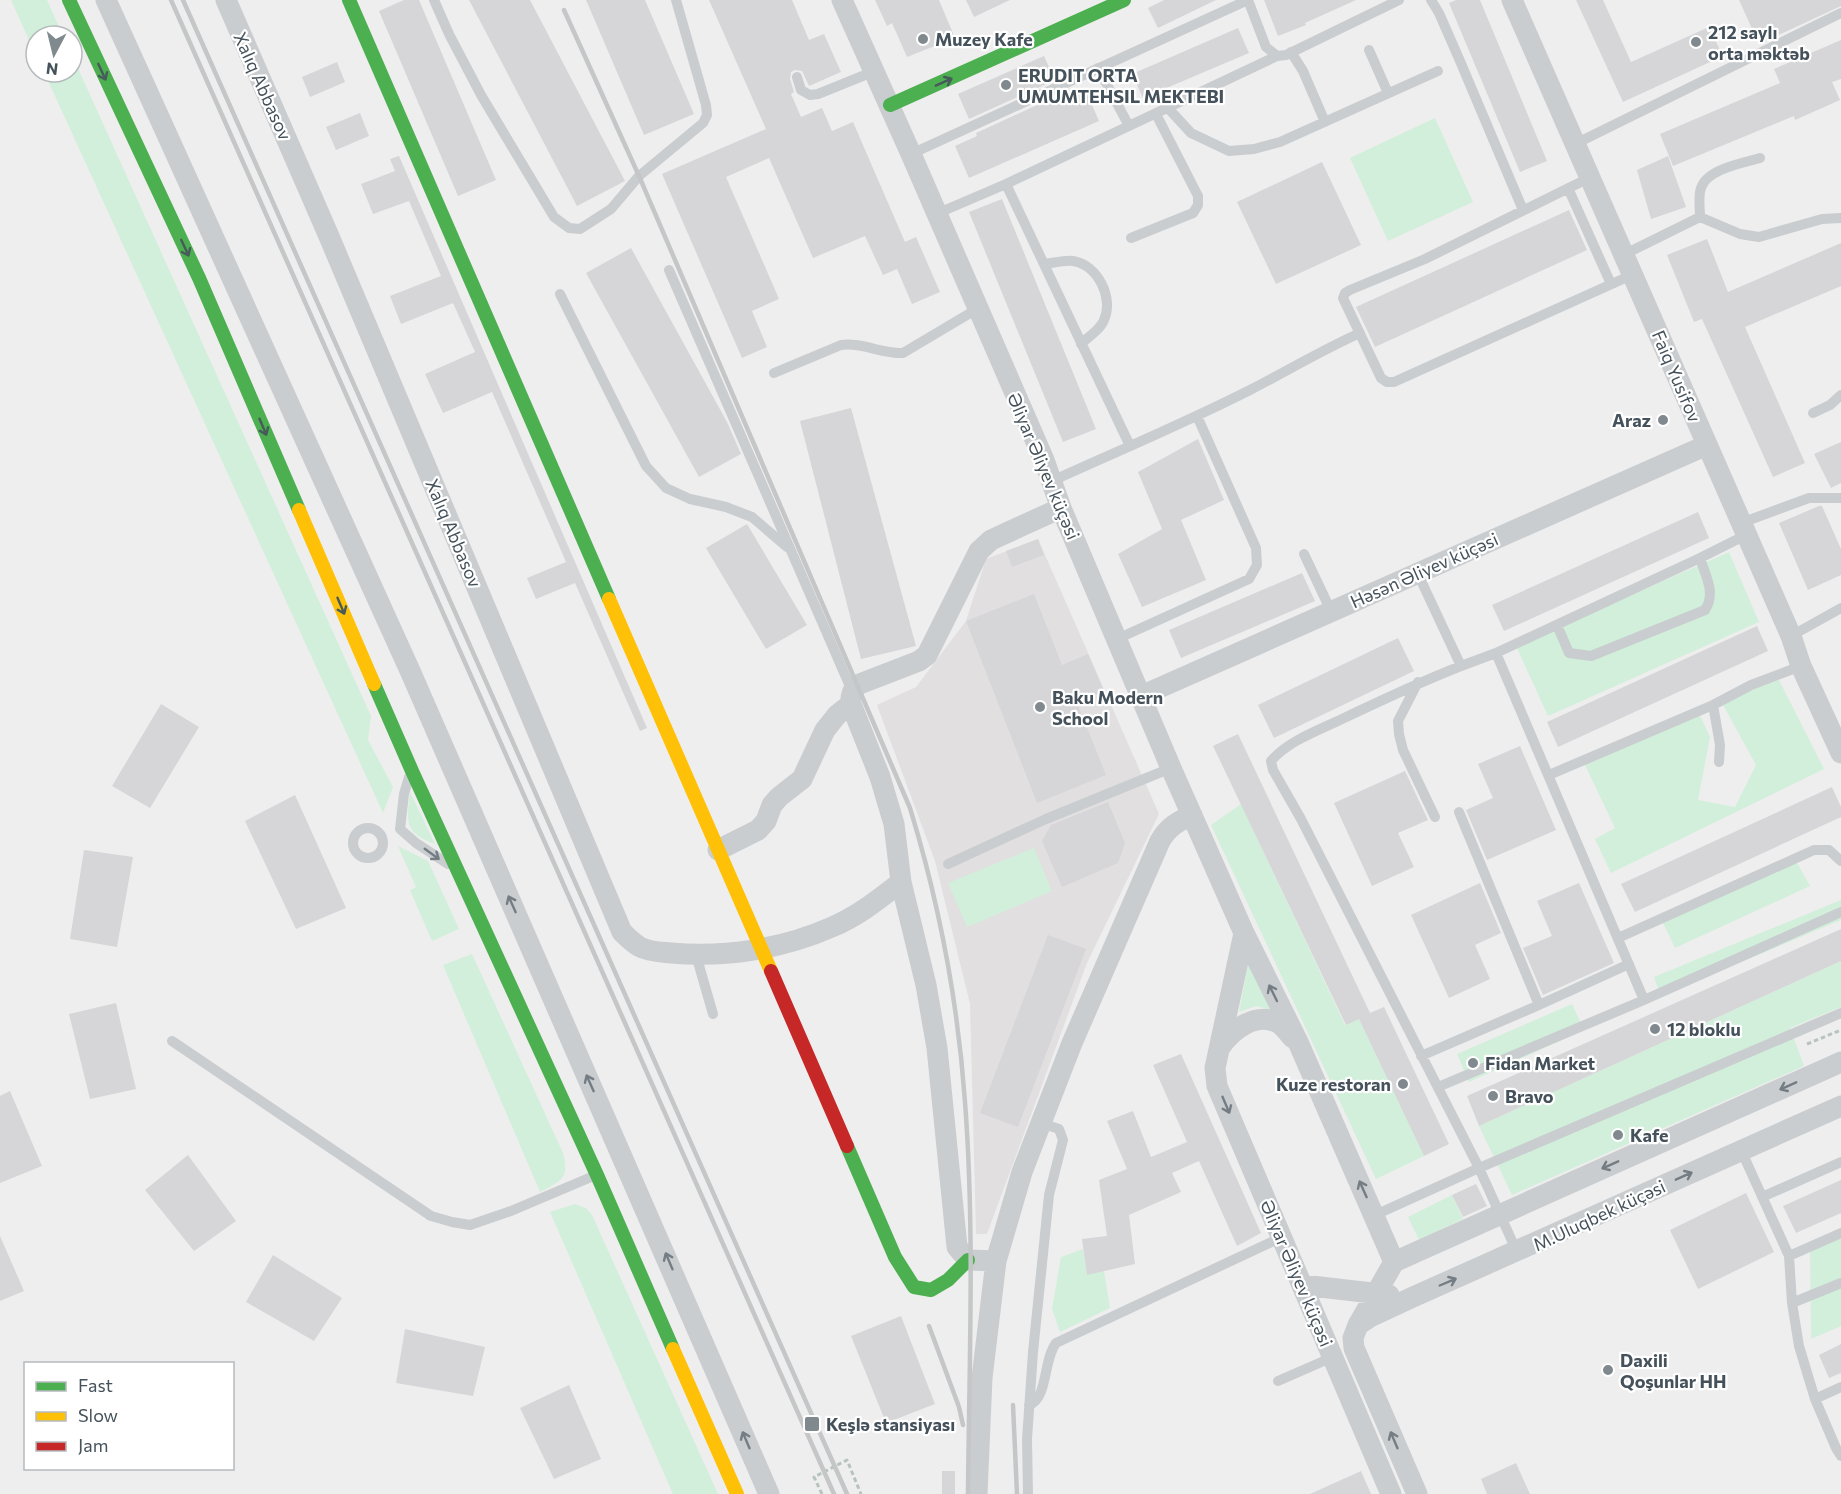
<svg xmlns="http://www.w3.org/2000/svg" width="1841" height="1494" viewBox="0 0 1841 1494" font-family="Commissioner,sans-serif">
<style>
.education{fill:#e1dfe0}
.green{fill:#d1efda}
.building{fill:#d6d6d8}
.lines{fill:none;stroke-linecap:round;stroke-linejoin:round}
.path{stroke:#b7c4be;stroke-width:3;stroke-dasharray:4.5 3;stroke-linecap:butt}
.lane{stroke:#cacdcf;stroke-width:10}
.street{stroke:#cacdcf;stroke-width:21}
.fast{stroke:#4caf50;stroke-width:14}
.slow{stroke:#ffc107;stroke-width:14}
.jam{stroke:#c62828;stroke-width:14}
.rail{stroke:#c4c6c8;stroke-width:4.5}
.oneway{stroke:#465b5a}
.oneway2{stroke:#747d84}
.poi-dot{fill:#80898e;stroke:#fff;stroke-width:2}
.labels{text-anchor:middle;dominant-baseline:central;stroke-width:4.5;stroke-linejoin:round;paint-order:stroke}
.poi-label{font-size:18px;font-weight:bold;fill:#45525b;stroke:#fff;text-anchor:start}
.street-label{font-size:18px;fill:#45525b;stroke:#fff}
</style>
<rect width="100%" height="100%" fill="#efeeee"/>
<path class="education" d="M1038 539 1159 814 1087 963 987 1234H976L970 1004 935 861 877 705 916 687 966 621 986 559Z"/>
<path class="green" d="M11 0H47L63 36H36V56Z
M72 55 371 716 368 740 393 787 383 813 44 72H72Z
M1435 118 1473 202 1388 241 1350 158Z
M1729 552 1759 622 1548 716 1516 646Z
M1778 678 1824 769 1611 873 1595 839 1615 828 1584 763 1697 709 1710 737 1698 800 1735 807 1756 765 1722 703Z
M410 792 435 844C403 832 407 822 410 792Z
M1241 804 1345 1025 1359 1019 1424 1156 1376 1179 1211 825Z
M398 846 428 861 459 929 432 941 410 890 416 887Z
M1034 848 1052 891 967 927 948 883Z
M1796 861 1810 886 1675 948 1662 921Z
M1841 900V920L1661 996 1654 977Z
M472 954 563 1153C570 1178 561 1181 540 1192L443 965Z
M1249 959 1272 1010 1256 1006 1239 1012Z
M1841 961V1007L1790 1028 1804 1066 1512 1195 1479 1126Z
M1572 1004 1584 1030 1469 1082 1457 1054Z
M1452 1195 1463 1219 1419 1240 1408 1217Z
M575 1204 586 1208 592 1215 718 1494H673L550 1212Z
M1841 1233V1326L1811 1339 1810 1247Z
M1083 1249 1087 1274 1104 1271 1110 1308 1060 1332 1052 1309 1061 1257Z"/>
<path class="building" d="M404 0H419L496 180 458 196 379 11Z
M469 0H530L625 181 577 206Z
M586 0H645L694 114 644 135Z
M709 0H792L809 40 824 34 841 72 809 86 802 71 795 70 791 72 790 79 794 92 791 94 801 117 822 108 832 131 853 122 905 242 916 237 940 292 912 304 897 269 883 275 865 236 813 258 769 158 726 177 779 299 752 311 767 347 742 358 662 174 766 129Z
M875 0H939L955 38 907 57 892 23 887 26Z
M966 0H1010L974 17Z
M1164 0H1216L1158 28 1148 8Z
M1264 0H1356L1305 23 1306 25 1278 36Z
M1456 0H1480L1547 161 1520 172 1449 3Z
M1576 0H1603L1631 62 1709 27 1723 56 1623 102Z
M1739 0H1841V6L1759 44Z
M1238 28 1249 53 1143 98 1132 74Z
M1841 40V79L1832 82 1840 100 1795 120 1794 116 1673 166 1660 134 1780 83 1774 69Z
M1044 56 1055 80 969 119 958 94Z
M337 62 345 82 310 97 302 77Z
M1085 89 1099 121 969 178 955 146 977 136 976 133 1061 94 1064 99Z
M360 113 369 136 336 150 326 127Z
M399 156 647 728 640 731 575 583 536 599 527 578 566 562 492 392 443 413 425 374 475 352 453 303 401 324 390 296 441 276 409 201 373 214 361 184 395 171 390 159Z
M1668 156 1686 207 1651 219 1637 170Z
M1322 162 1361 245 1276 284 1237 202Z
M1002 199 1096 429 1063 442 969 212Z
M1569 210 1587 250 1375 347 1356 307Z
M1707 239 1728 292 1841 243V286L1745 327 1805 463 1773 477 1702 319 1694 322 1667 255Z
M631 248 727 422 741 454 699 477 586 273Z
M851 408 916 646 861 659 800 421Z
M1198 439 1224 500 1181 520 1206 580 1142 607 1118 554 1162 529 1138 472Z
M1841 442V483L1831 488 1814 454Z
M1819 506H1822L1841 549V575L1808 590 1779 523Z
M1698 512 1709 538 1504 631 1492 605Z
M747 524 807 625 766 649 706 548Z
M1038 539 1044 555 1012 567 1006 551Z
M1302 573 1315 601 1181 658 1169 630Z
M1034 594 1062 665 1088 654 1104 691 1077 703 1106 775 1037 803 966 621Z
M1757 626 1768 651 1558 747 1547 722Z
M1398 638 1414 671 1274 738 1258 705Z
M161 704 199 727 150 808 112 786Z
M1238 734 1370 1013 1384 1007 1449 1144 1424 1156 1359 1019 1346 1025 1213 746Z
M1520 746 1556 830 1487 860 1466 810 1493 798 1478 764Z
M1405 771 1428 820 1398 833 1414 867 1372 886 1334 803Z
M1832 787 1841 807V817L1635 912 1621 884Z
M295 795 346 908 296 929 245 821Z
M1108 802 1125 843 1118 863 1062 887 1042 841 1051 825Z
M84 850 133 857 117 947 70 939Z
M1480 883 1501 933 1475 945 1490 979 1449 998 1411 915Z
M1579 883 1614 963 1543 995 1523 948 1552 936 1537 901Z
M1841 929V961L1479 1126 1467 1096Z
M1048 935 1086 949 1018 1127 980 1113Z
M116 1003 136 1089 90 1099 69 1014Z
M1181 1054 1261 1233 1237 1246 1199 1161 1172 1173 1181 1192 1129 1215 1135 1264 1087 1275 1082 1239 1107 1236 1099 1180 1127 1169 1107 1121 1133 1111 1151 1157 1187 1142 1153 1065Z
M10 1091 42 1166 0 1183V1096Z
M188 1155 236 1221 194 1251 145 1190Z
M1841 1180V1213L1796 1233 1783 1206Z
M1476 1184 1487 1206 1463 1217 1452 1195Z
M1746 1193 1774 1252 1698 1289 1670 1230Z
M0 1236 24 1291 0 1301Z
M273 1255 342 1298 314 1341 246 1302Z
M901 1316 935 1404 886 1423 851 1336Z
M405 1329 485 1347 473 1396 396 1383Z
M1841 1344V1373L1829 1378 1819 1355Z
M569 1385 601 1459 554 1479 520 1408Z
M1516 1463 1530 1494H1487L1481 1479Z
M942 1471H955V1494H942Z
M1361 1471 1371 1494H1310Z"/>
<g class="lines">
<path class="path" d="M1807 1044 1841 1030
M822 1494 814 1477 847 1460 861 1494"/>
<path class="lane" d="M434 0 449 34 481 95 554 217 569 228 580 229 611 209 639 176 703 123 707 115 706 105 676 0
M1248 0 1266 47 1277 56 1286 55 1399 0
M1431 0 1439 13 1460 61 1523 210
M1369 50 1388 93
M1291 52 1303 71 1325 122
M1098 68 1129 126
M797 77 801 90 810 95 818 94 875 71
M1167 107 1191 133 1229 151 1254 149 1280 142 1438 71
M1575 144 1841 13
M911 154 1248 0
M1591 177 1425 259 1350 290 1345 293 1343 298 1381 378 1387 382H1394L1634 274
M1006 184 1130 446
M1568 188 1611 284
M936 214 1006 184 1277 56
M1700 217 1740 234 1759 237 1822 219 1841 218
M1700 217C1700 208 1698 196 1701 188 1707 169 1743 163 1760 158
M1131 238 1193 213 1198 205V196L1156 114
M1625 254 1700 217
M1045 264C1053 263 1065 260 1073 261 1098 265 1114 298 1104 320 1101 329 1088 337 1081 344
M669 270 852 691
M560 294 646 466 666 488 690 499 726 507 752 517 787 547
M774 373 841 345C862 342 882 354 903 353L977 309
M1813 413 1830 405 1841 395
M1052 481C1118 451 1185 423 1250 390 1287 371 1322 350 1360 333
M1741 523 1809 498H1841
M1304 554 1331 611
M1417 572 1461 666C1420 682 1382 700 1342 719 1319 730 1288 741 1271 761L1273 770 1301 819 1479 1168 1517 1252
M1557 625 1569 653 1591 656 1705 610C1716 593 1706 577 1700 558
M1791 636 1841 608
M1117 639 1249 579 1257 565 1256 548 1197 416
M1496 653 1700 558 1746 535
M1461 666 1496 653 1644 1000
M1418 682 1398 721 1399 734 1403 750 1435 817
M1719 762 1720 745 1713 705 1751 685 1801 666
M1549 775 1713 705
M409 777 404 794 400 829 416 843 448 864
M1459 812 1539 1005
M353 843a15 15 0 1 1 30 0a15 15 0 1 1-30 0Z
M948 864 1046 819 1171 768
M1618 938 1814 850H1829L1841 861
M696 955 713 1014
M172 1041 431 1216 452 1222 470 1225 511 1211 596 1175
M1421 1056 1539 1005 1629 964
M1438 1087 1644 1000 1841 912
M1741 1150 1789 1256 1792 1303 1799 1346 1815 1399 1836 1448 1841 1456
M1762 1197 1841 1162
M1375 1215 1479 1168 1841 1013
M1789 1256 1841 1233
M1792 1303 1841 1283
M1278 1381 1333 1357
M1815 1399 1841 1387
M1029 1405C1048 1399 1043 1360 1056 1343L1282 1237
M1028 1494 1027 1439 1033 1352 1049 1195 1063 1140 1059 1129 1041 1123"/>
<path class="street" d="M106 0 411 673 769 1494
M226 0 328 234 622 932C628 938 633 943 640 947 649 952 661 952 671 953 725 958 782 949 832 927 858 916 879 899 901 882
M842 0 911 154 1044 460 1061 508 1171 768 1244 933 1298 1042 1394 1262
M1512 0 1791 636 1801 666 1841 753
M1141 696 1707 445
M718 850 758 830 766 821 772 805 779 797 802 779 825 730 837 715 851 704
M1244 933 1215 1068 1217 1086 1391 1494
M1219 1049C1231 1030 1257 1010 1280 1024 1285 1028 1289 1034 1293 1038
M996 1261 968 1260 957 1247 937 1048 926 985 901 882 894 824 880 777 851 704C850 696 852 691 857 685L919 661 927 655 979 551 991 540 1061 508
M1394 1262 1841 1062
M1394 1262 1358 1325 1353 1338 1354 1348 1417 1494
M1303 1285 1389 1295
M1358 1325 1370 1317 1413 1297 1841 1106
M977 1494 982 1378 996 1261 1022 1172 1072 1043 1160 841C1168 827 1177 822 1192 815"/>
<path class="fast" d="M69 0 199 278 299 510
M349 0 609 599
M890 105 1124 0
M374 684 412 771 597 1175 673 1349
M847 1146 895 1257 914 1287 931 1290 948 1280 968 1260"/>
<path class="slow" d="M299 510 374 684
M609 599 771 971
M673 1349 737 1494"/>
<path class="jam" d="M771 971 847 1146"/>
<path class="rail" d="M171 0 834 1494
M183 0 847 1494
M564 10 639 176 910 808C939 903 958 1003 965 1102 975 1233 969 1364 968 1494
M929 1326 959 1407 963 1425
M1013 1405 1017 1494"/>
</g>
<defs><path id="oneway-shaft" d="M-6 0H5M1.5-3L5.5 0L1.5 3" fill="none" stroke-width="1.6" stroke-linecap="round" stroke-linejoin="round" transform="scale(1.5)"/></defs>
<g class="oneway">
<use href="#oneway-shaft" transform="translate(102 72) rotate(65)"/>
<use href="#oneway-shaft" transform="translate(944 82) rotate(-24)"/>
<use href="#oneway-shaft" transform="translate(185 248) rotate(65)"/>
<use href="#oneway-shaft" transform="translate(263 427) rotate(67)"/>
<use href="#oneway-shaft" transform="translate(341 606) rotate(67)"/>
</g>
<g class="oneway2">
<use href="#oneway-shaft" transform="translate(432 854) rotate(36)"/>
<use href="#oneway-shaft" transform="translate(512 904) rotate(-114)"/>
<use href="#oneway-shaft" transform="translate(1273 993) rotate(-116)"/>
<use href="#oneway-shaft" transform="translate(590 1083) rotate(-114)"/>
<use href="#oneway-shaft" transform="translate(1788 1086) rotate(156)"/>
<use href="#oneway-shaft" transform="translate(1226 1105) rotate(67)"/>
<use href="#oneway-shaft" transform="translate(1610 1165) rotate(156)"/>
<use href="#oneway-shaft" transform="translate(1684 1176) rotate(-24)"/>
<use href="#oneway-shaft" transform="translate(1363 1189) rotate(-114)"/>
<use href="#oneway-shaft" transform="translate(669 1261) rotate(-113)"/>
<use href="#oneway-shaft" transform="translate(1448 1282) rotate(-23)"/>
<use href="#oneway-shaft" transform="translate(746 1440) rotate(-113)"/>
<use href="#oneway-shaft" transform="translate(1394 1440) rotate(-113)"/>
</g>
<g class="poi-dot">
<circle cx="923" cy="39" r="6"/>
<circle cx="1696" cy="42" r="6"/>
<circle cx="1006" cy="85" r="6"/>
<circle cx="1663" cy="420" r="6"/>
<circle cx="1040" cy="707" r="6"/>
<circle cx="1655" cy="1029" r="6"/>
<circle cx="1473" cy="1063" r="6"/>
<circle cx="1403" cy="1084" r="6"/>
<circle cx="1493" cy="1096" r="6"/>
<circle cx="1618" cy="1135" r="6"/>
<circle cx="1608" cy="1370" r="6"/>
<rect x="804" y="1416" width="16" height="16" rx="3"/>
</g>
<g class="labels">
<g class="poi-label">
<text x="1708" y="32">212 saylı<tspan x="1708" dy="21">orta məktəb</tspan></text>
<text x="935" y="39">Muzey Kafe</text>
<text x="1018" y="75">ERUDIT ORTA<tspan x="1018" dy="21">UMUMTEHSIL MEKTEBI</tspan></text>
<text x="1651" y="420" text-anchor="end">Araz</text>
<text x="1052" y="697">Baku Modern<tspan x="1052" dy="21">School</tspan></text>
<text x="1667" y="1029">12 bloklu</text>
<text x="1485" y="1063">Fidan Market</text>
<text x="1391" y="1084" text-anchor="end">Kuze restoran</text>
<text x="1505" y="1096">Bravo</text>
<text x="1630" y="1135">Kafe</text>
<text x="1620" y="1360">Daxili<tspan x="1620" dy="21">Qoşunlar HH</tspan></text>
<text x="826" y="1424">Keşlə stansiyası</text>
</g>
<g class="street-label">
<text transform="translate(263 86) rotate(66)">Xalıq Abbasov</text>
<text transform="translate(1677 376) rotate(67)">Faiq Yusifov</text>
<text transform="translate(1044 466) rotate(67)">Əliyar Əliyev küçəsi</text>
<text transform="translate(454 533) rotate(67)">Xalıq Abbasov</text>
<text transform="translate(1424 570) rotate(-24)">Həsən Əliyev küçəsi</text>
<text transform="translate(1599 1215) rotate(-25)">M.Uluqbek küçəsi</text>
<text transform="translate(1297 1273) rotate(67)">Əliyar Əliyev küçəsi</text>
</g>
</g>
<rect x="24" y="1362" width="210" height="108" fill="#ffffff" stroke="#b5babd" stroke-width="1.5"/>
<rect x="36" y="1382" width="30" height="9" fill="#4caf50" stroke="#b5babd" stroke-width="1.5"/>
<text x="78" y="1392" font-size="18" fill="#45525b">Fast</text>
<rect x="36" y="1412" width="30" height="9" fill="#ffc107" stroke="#b5babd" stroke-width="1.5"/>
<text x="78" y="1422" font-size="18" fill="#45525b">Slow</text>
<rect x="36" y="1442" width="30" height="9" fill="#c62828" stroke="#b5babd" stroke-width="1.5"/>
<text x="78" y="1452" font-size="18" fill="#45525b">Jam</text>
<g transform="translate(54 54) rotate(187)"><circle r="28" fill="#ffffff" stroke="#b5babd" stroke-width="1.5"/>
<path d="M0-4.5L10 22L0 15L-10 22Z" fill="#80898e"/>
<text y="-9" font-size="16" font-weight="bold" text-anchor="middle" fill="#45525b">N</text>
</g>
</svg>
